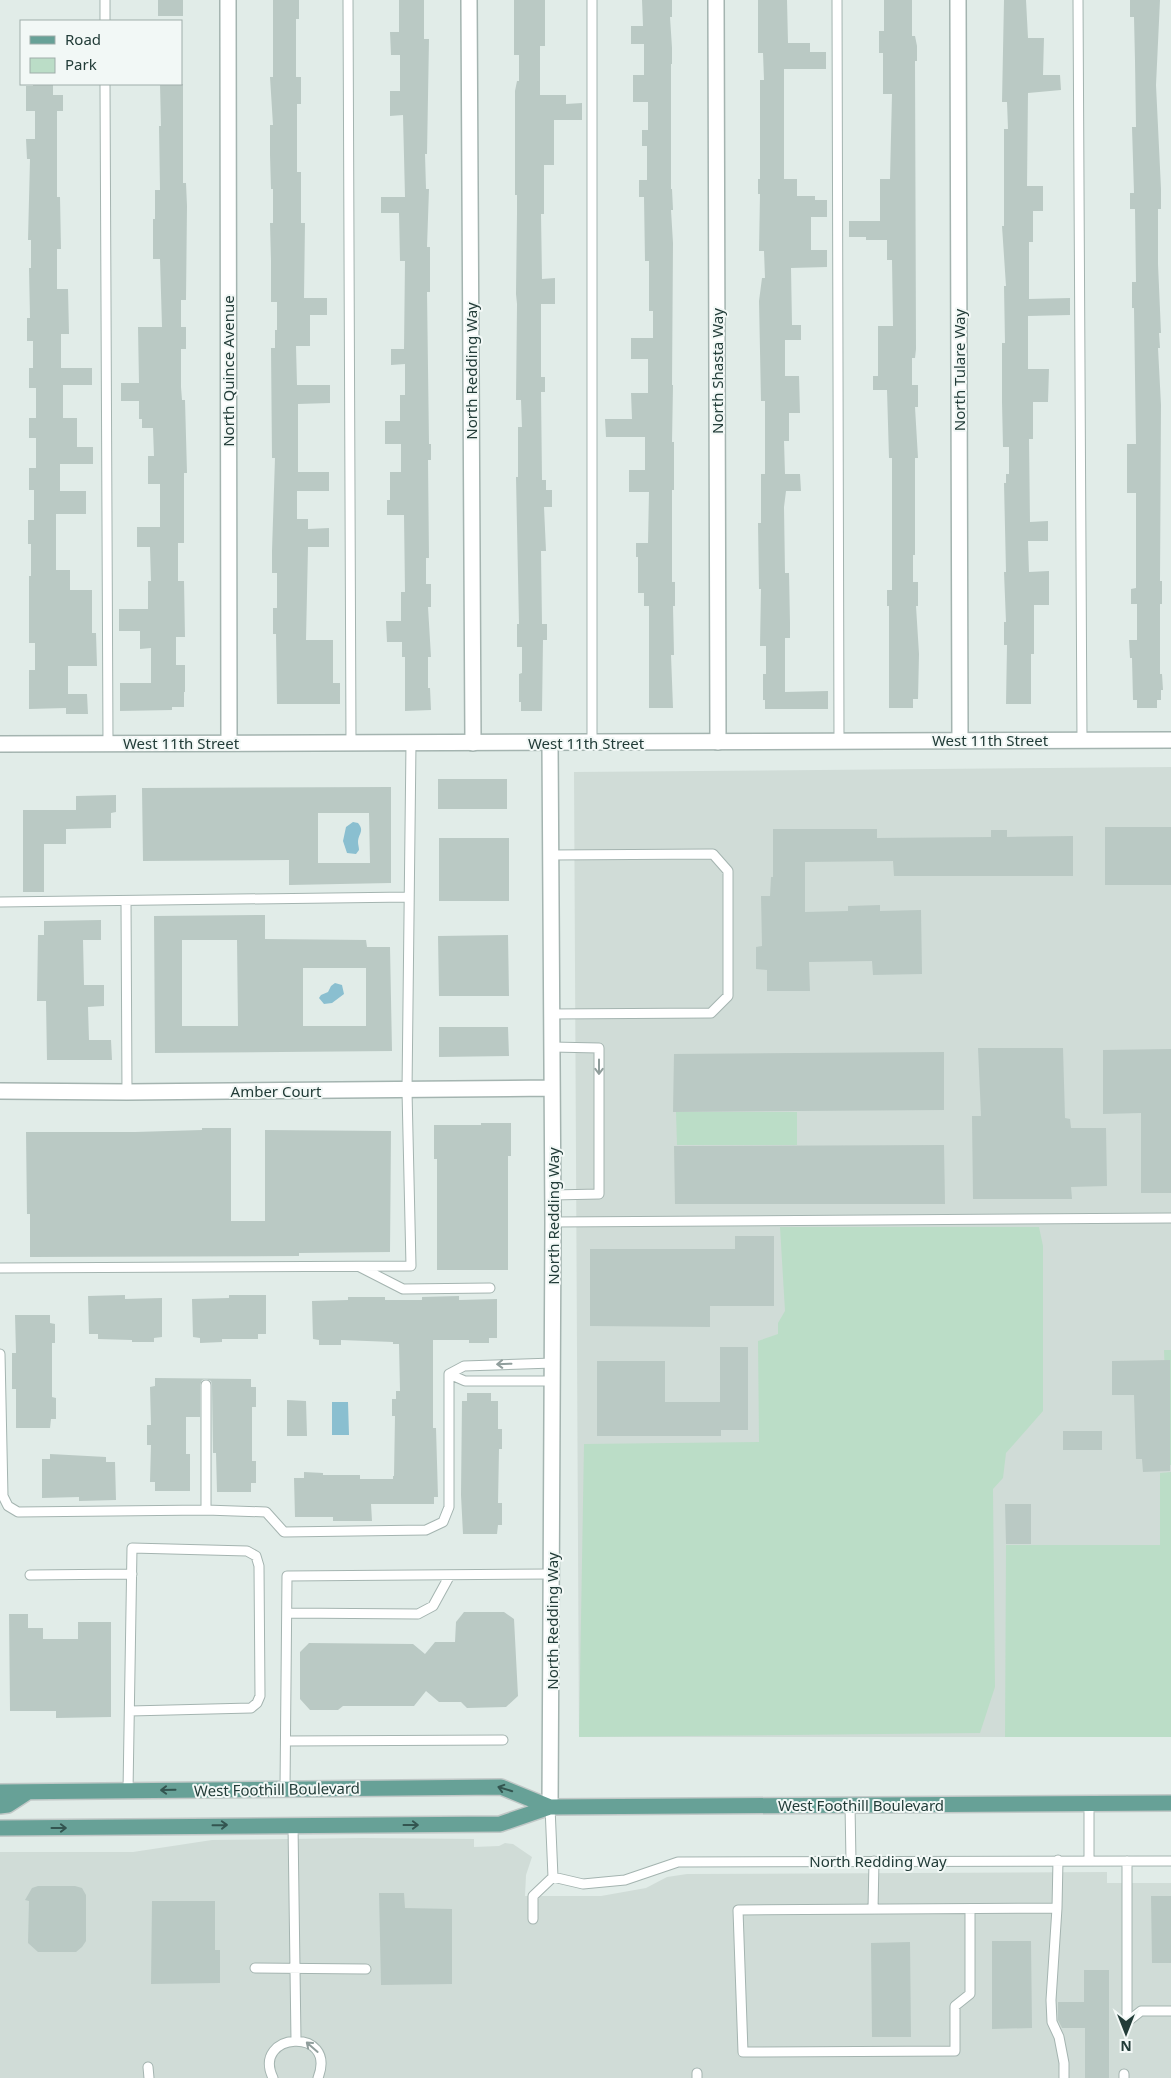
<svg xmlns="http://www.w3.org/2000/svg" width="1171" height="2078" viewBox="0 0 1171 2078" font-family="'Noto Sans',sans-serif">
<style>
.built{fill:#d0dcd7}
.green{fill:#bbddc7}
.water{fill:#8abfd0}
.building{fill:#bac9c4;fill-rule:evenodd}
.lines{fill:none;stroke-linecap:round;stroke-linejoin:round}
.service-casing{stroke:#a4b4b0;stroke-width:11}
.minor-casing{stroke:#a4b4b0;stroke-width:18}
.tertiary-casing{stroke:#a4b4b0;stroke-width:18}
.primary-casing{stroke:#c1c8c7;stroke-width:18}
.service{stroke:#fff;stroke-width:9}
.minor{stroke:#fff;stroke-width:15}
.tertiary{stroke:#fff;stroke-width:15}
.primary{stroke:#67a197;stroke-width:15}
.oneway{stroke:#909e9c}
.oneway2{stroke:#335550}
.labels{text-anchor:middle;dominant-baseline:central;stroke-width:4;stroke-linejoin:round;paint-order:stroke}
.street-label{font-size:15px;fill:#223c38;stroke:#f2f8f6}
</style>
<rect width="100%" height="100%" fill="#e1ece8"/>
<path class="built" d="M1171 767V1737H579L574 772Z
M362 1838 474 1839V1847L499 1846 505 1843 513 1844 532 1857 526 1875 525 1896H601L646 1888 667 1877 687 1874 1107 1872V1883H1171V2078H0V1852H133L212 1840Z"/>
<path class="green" d="M676 1112H797V1145H677Z
M780 1227H1039L1043 1246V1411L1006 1453 1003 1478 993 1489 995 1687 980 1733 579 1737 584 1444 759 1442 758 1341 778 1334V1323L785 1311Z
M1164 1350H1171V1465H1168Z
M1171 1472V1737H1005L1006 1545H1160V1473Z"/>
<path class="water" d="M353 822 358 823C365 831 358 834 358 842 358 845 359 847 359 850L356 854 347 853 343 841 346 827Z
M335 983 342 985 344 994 332 1003 324 1004 319 998 321 995 328 992 331 986Z
M332 1402H348L349 1435H332Z"/>
<path class="building" d="M158 0H183V16H158Z
M273 0H299V19H296V77H301V104H297V172H301V223H305L304 298H327V315H310V346H296L297 385H330V403L298 404V472H329V491H297V519H308V529L329 528V547H308L306 640H333V683H340V704H277L276 634H273V608H277V573H272V551L275 458H272L271 348H275V330H277V302H271V261L270 223H273V189H271L270 155V125H273L270 77H273Z
M399 0H424V39H429L427 154H425L426 189H429L427 247H430V292H427L429 444H431V460H428L429 558H426V584H431V607H428L431 657H428V688H430L431 710 405 711V657H402V642H387L386 621H401V592H405L404 515H387V500H390V472H401V444H385V421H400V395H405V364L391 365V349H404L405 261H400L399 213H381V197H405L403 115 390 116V91H400V55H391L390 32H399Z
M514 0H545V46H540V95H566V104L582 103V120H554V165H544V214H541L542 279 555 278V304H541V377H545V392H541L542 480H546V490H552V507H544L546 551H541L542 624H547V640H543L542 711H521V702H519V674L522 673V647H517V624H519L516 477H518V427H522L521 400H516L517 304 516 294 517 214V195H515V91L517 81H519V55H514Z
M642 0H672V17H670L672 48V64H671V189H672L673 210H671L673 243 672 385H673L672 442H674V490H672V582H675V606H673L674 655H671L673 708H649V606H644V593H638V557H636V543H648L649 492H629V470H645V437H606L605 419H632L631 393H648V359H631V338H653V311H649V261H645L644 197H639V180H647V146H642V130H648V102H633V75H644V44H631V26H643Z
M758 0H787L788 43H810V52H826V69H784V179H797V196H815V200H827V217H811V250H827V267L791 268 792 325H801V340H785V376H799L800 413H789V441H784L785 474H800L801 491H786L784 507 785 573H789L790 623V638H785V692L828 691V709H765V700H763V674H766V646H760L761 589H759L758 523H761V474H765V401H761L759 301 762 278H765L764 251H759L760 194H758V179H760V80H764L763 53H758Z
M884 0H912V36H915L917 46V61H915L916 349 915 358H912V385H918V407H915L918 458H915V555H913V582H918V606H916L919 654 918 699H913V708H889V606H887V590H892V458H889L887 390H873V376H878V326H893L892 260H887V240H866V237H849V221H880V179H890L892 94H883V53H879V31H884Z
M1004 0H1026L1028 38H1044L1043 75H1060L1061 90 1028 93 1027 186H1043V211H1033V242H1029V299L1070 298V315L1028 316V369H1049L1048 402H1033V439H1029L1030 522 1048 521V541H1028L1029 572 1049 571V605H1034V654H1031V704H1006L1007 645H1004V622H1006L1004 572H1006L1004 483H1006V474H1009V447H1003L1002 402V343H1005L1004 286H1006L1002 226H1004V129H1008L1007 102H1002Z
M1130 0H1160L1156 85 1161 189V209H1158V264L1161 333H1159L1160 348H1158L1161 405 1160 581H1162V604H1160V674H1162L1163 690H1161V700H1157V708H1137V700H1133L1132 658H1130L1129 640H1137V604H1131V589L1136 588V493H1127V444H1136L1134 308H1132V282H1136L1135 209H1130V193H1134L1132 127H1136L1135 61 1134 17H1130Z
M33 84H53V95H63V111H57V197H60L61 249H57V289H68L69 334H61V368H92V385H63V418H77V447H93V464H60V491H86V514H56V570H70V590H92V633H96L97 666H68V694H87L88 714H66V708L29 709V670H35V643H29V576H31V544H28V520H34V490H29V468H36V438H29V418H36V388H29V368H33V341H27V318H30L29 268H31V240H28L30 159H27L26 139H35V111H26V86H33Z
M160 84H183V183H186L187 206 186 300H181V327H186V349H181V387L182 400H185L187 473H184V543H178V581H184L185 637H176V665H185V692H184V707H172V710L120 711V683H151V648L140 649V631H119V609H148V581H151L150 547H137V527H160V484H148V456H154L153 428H142V419H139V401H121V383H139L138 327H162L160 259H153V219H155V190H160L159 126H161Z
M438 779H507V809H438Z
M391 787V883L289 885V860L143 861 142 788ZM318 813H369L370 863H318Z
M116 795V812L111 813V828L66 829V844H44V892H23V810H76V796Z
M1105 827H1171V885H1105Z
M773 829H877V838L991 837V830H1007V837L1073 836V876H894L893 861 805 862V912L848 911V906L880 905V911L921 910 922 974 873 975 872 961 809 962 810 991H767V970L756 969V947L762 946 761 896H770L771 877H773Z
M439 838H509V901H439Z
M265 915V939L366 940 367 947H390L392 1051 155 1053 154 916ZM182 940H237L238 1026H182ZM303 968H366V1026H303Z
M101 920V940H83L84 985H104V1006L88 1007 89 1040H111L112 1060H47L46 1001H37L38 935H44V921Z
M508 935 509 996H439L438 936Z
M439 1027H508L509 1056 439 1057Z
M978 1048H1063L1065 1118 1070 1119 1071 1128H1106L1107 1186 1071 1187 1072 1199H973L972 1116H981Z
M1171 1049V1193H1141V1113L1103 1114V1050Z
M944 1052V1110L673 1112 674 1054Z
M481 1123H511V1156H508V1270H437V1159H434V1125H481Z
M202 1128H231V1221H265V1130L391 1131 390 1252 299 1253V1256L30 1257V1214H27L26 1132H135L202 1130Z
M944 1145 945 1204H675L674 1146Z
M735 1236H774V1306H710V1327L590 1326V1249H735Z
M125 1295V1299L162 1298V1337L154 1338V1342H132V1340L98 1339V1334H89L88 1296Z
M229 1295H266V1334H258V1339H222V1342L200 1343V1338L193 1337 192 1299 229 1298Z
M459 1296V1300L497 1299V1338H489V1343H469V1340H433V1428H436L438 1497H434V1504H371L372 1521H333V1517H295L294 1478H304V1472L323 1473V1475H360V1479H393V1476H394L395 1416H392V1399H396V1391H400L399 1344H393V1342L341 1340V1345H319V1340L313 1339 312 1301 348 1300V1297H385V1300H422V1297Z
M15 1315H50V1323L55 1324V1343H52V1397L56 1398V1419H51L50 1428H16V1389H12V1353H16Z
M720 1347H748V1430H721V1436H597V1361H665V1402H720Z
M1170 1360V1471L1143 1472 1142 1459H1136L1134 1395H1112V1361Z
M155 1378 251 1379V1387H256V1407H252V1461H256V1483H251V1492H217L216 1453H213L212 1385 211 1381 206 1379 202 1380 200 1385V1417H186V1454H190V1491H155V1482H150L151 1445H147V1425H151L150 1387 155 1386Z
M467 1393H491V1401H498V1429H502V1449H499L498 1503H502V1525H498L497 1534H463L461 1495 462 1401H467Z
M287 1400 306 1401 307 1436H287Z
M1063 1431H1102V1450H1063Z
M50 1454 106 1457V1462H115L116 1500 79 1501V1497L42 1498V1459H50Z
M1005 1504H1031V1544H1006Z
M464 1612H504L514 1619 518 1696 506 1707 467 1708 461 1702H439L426 1691 414 1706H343L338 1710H310L300 1699V1652L309 1643 413 1644 425 1654 435 1642H455L456 1622Z
M9 1614H28V1628H43V1639H78V1622H111V1717L56 1718V1711H10Z
M38 1886H75L82 1888 86 1895V1941L82 1947 76 1952H38L28 1943 29 1901 25 1900 32 1888Z
M379 1893H404L405 1908 452 1909V1984L381 1985Z
M1151 1896H1171V1963H1152Z
M152 1901H215V1950H220V1983L151 1984Z
M992 1941H1031L1032 2028 992 2029Z
M910 1942 911 2037H872L871 1943Z
M1084 1970H1109V2078H1085V2028H1062L1058 2020V2002H1084Z"/>
<g class="lines">
<g class="service-casing">
<path id="service" d="M105 0V21
M348 0 351 743
M592 0V742
M837 0 839 741
M1078 0 1082 740
M105 84 108 743
M551 855 713 854 728 871V996L711 1013 551 1014
M0 902 409 897
M126 902 127 1092
M552 1047 599 1048V1194L553 1195
M553 1222 1171 1218
M360 1267 403 1289 490 1288
M0 1268 411 1266 407 1091 411 743
M0 1354 3 1496 8 1506 18 1512 206 1510 266 1512 284 1532 426 1530 443 1522 449 1507V1374
M553 1381H465L449 1374 464 1366 553 1363
M206 1385V1510
M30 1575 132 1574
M287 1613 418 1614 433 1606 450 1575
M286 1741 503 1740
M285 1789 287 1576 552 1574
M128 1791 132 1548 247 1551 256 1556 259 1566 260 1696 257 1703 251 1708 130 1711
M1089 1804V1860
M850 1805 851 1861
M550 1807 553 1877 583 1884 625 1880 678 1862 1171 1861
M293 1825 296 2040
M1127 1861V2022
M1057 1908 1051 2000 1052 2022 1059 2037 1064 2063V2078
M873 1909 874 1861
M970 1909V1994L955 2006V2051L743 2052 738 1910 1057 1908 1058 1860
M533 1919V1896L553 1877
M255 1968 366 1969
M1127 2022 1141 2011H1171
M148 2067 149 2078
M697 2073V2078
M273 2078C251 2032 338 2026 318 2078
M1124 2078V2074"/>
</g>
<g class="minor-casing">
<path id="minor" d="M228 0 229 743
M469 0 473 743
M716 0 718 742
M958 0 960 740
M550 743 553 1222 550 1807
M0 1091 127 1092 552 1088"/>
</g>
<g class="tertiary-casing">
<path id="tertiary" d="M0 744 1171 740"/>
</g>
<g class="primary-casing">
<path id="primary" d="M0 1792 501 1787 550 1807
M0 1806 8 1805 28 1792
M0 1828 500 1824 550 1807 1171 1803"/>
</g>
<use href="#service" class="service"/>
<use href="#minor" class="minor"/>
<use href="#tertiary" class="tertiary"/>
<use href="#primary" class="primary"/>
</g>
<defs><path id="oneway-shaft" d="M-6 0H5M1.5-3L5.5 0L1.5 3" fill="none" stroke-width="1.6" stroke-linecap="round" stroke-linejoin="round" transform="scale(1.25)"/></defs>
<g class="oneway">
<use href="#oneway-shaft" transform="translate(599 1067) rotate(90)"/>
<use href="#oneway-shaft" transform="translate(504 1364) rotate(178)"/>
<use href="#oneway-shaft" transform="translate(312 2047) rotate(-139)"/>
</g>
<g class="oneway2">
<use href="#oneway-shaft" transform="translate(505 1789) rotate(-163)"/>
<use href="#oneway-shaft" transform="translate(168 1790) rotate(179)"/>
<use href="#oneway-shaft" transform="translate(220 1825) rotate(-1)"/>
<use href="#oneway-shaft" transform="translate(411 1825)"/>
<use href="#oneway-shaft" transform="translate(59 1828)"/>
</g>
<g class="labels">
<g class="street-label">
<text transform="translate(959 370) rotate(-90)">North Tulare Way</text>
<text transform="translate(228 371) rotate(-90)">North Quince Avenue</text>
<text transform="translate(471 371) rotate(-90)">North Redding Way</text>
<text transform="translate(717 371) rotate(-90)">North Shasta Way</text>
<text x="990" y="740">West 11th Street</text>
<text x="181" y="743">West 11th Street</text>
<text x="586" y="743">West 11th Street</text>
<text x="276" y="1091">Amber Court</text>
<text transform="translate(553 1216) rotate(-90)">North Redding Way</text>
<text transform="translate(552 1621) rotate(-90)">North Redding Way</text>
<text transform="translate(277 1789) rotate(-1)">West Foothill Boulevard</text>
<text x="861" y="1805">West Foothill Boulevard</text>
<text x="878" y="1861">North Redding Way</text>
</g>
</g>
<rect x="20" y="20" width="162" height="65" fill="#f2f8f6" stroke="#9fadaa"/>
<rect x="30" y="36" width="25" height="8" fill="#67a197" stroke="#9fadaa"/>
<text x="65" y="45" font-size="15" fill="#223c38">Road</text>
<rect x="30" y="58" width="25" height="15" fill="#bbddc7" stroke="#9fadaa"/>
<text x="65" y="70" font-size="15" fill="#223c38">Park</text>
<g transform="translate(1126 2033) rotate(180)" stroke="#f2f8f6" stroke-width="4" paint-order="stroke">
<path d="M0-4L9 19L0 12L-9 19Z" fill="#223c38"/>
<text y="-8" font-size="14" font-weight="bold" text-anchor="middle" fill="#223c38">N</text>
</g>
</svg>
